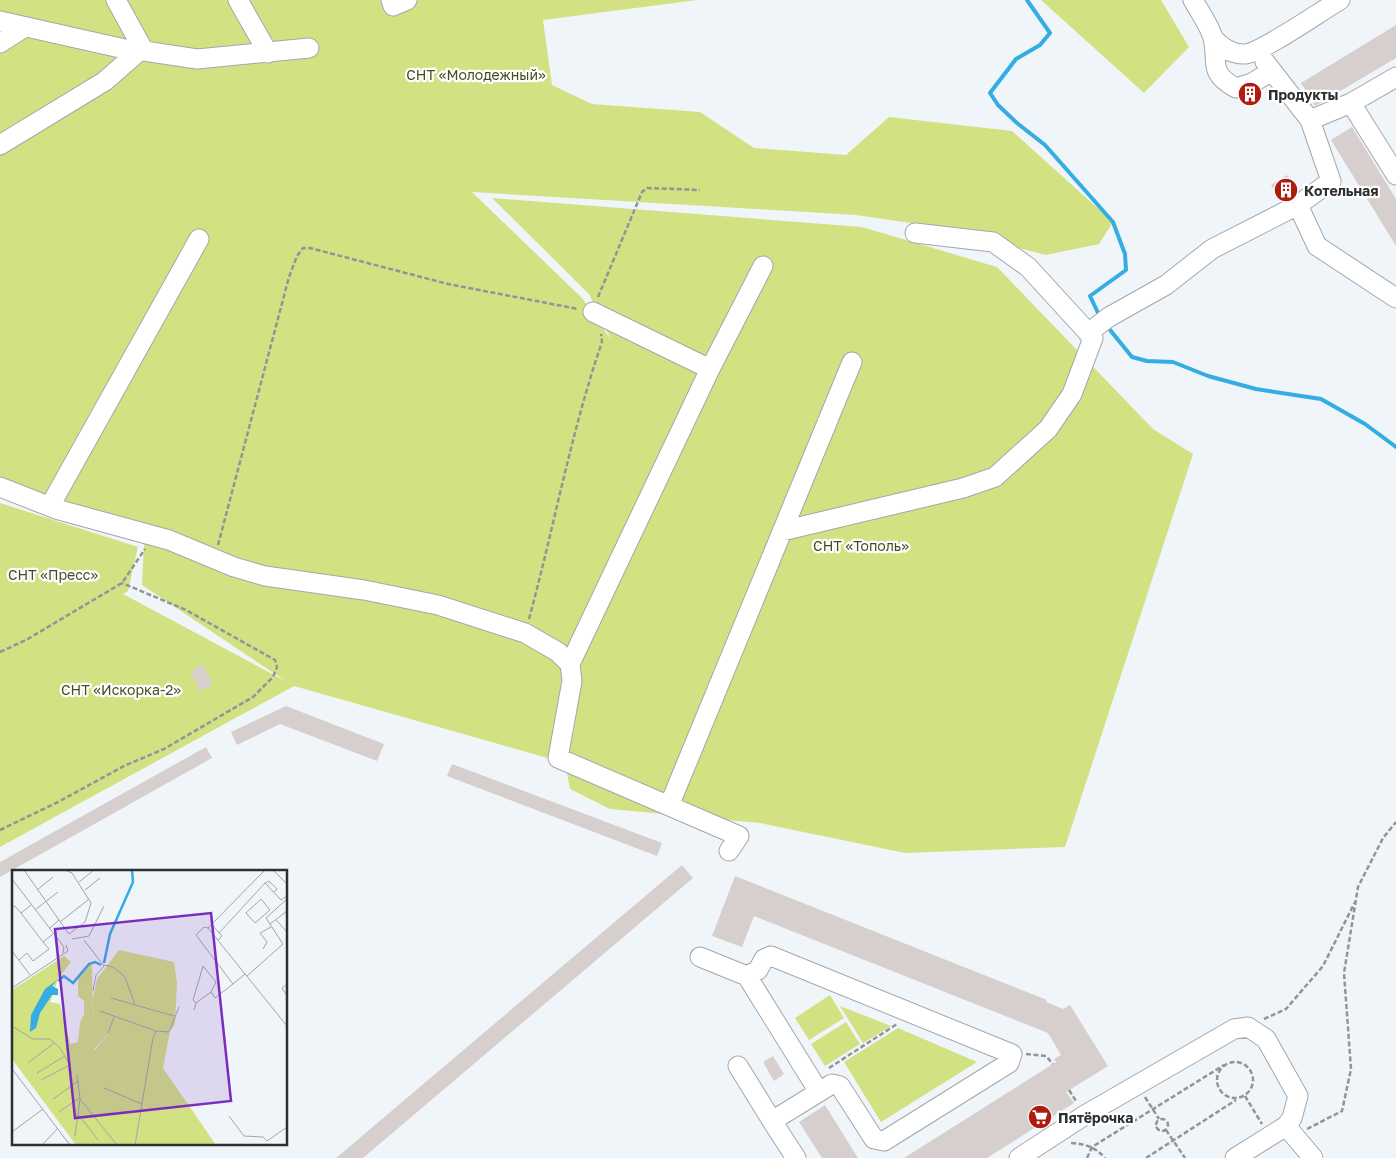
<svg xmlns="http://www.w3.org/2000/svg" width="1396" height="1158" viewBox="0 0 1396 1158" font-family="'Golos Text',sans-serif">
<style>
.green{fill:#d2e182}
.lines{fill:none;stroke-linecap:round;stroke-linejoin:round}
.stream{stroke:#33ade2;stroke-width:4}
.building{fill:#d6cfce}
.minor-casing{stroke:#a3a7ac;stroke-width:21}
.path{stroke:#919498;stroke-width:2.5;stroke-dasharray:5 2.5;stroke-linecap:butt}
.minor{stroke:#fff;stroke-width:19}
.labels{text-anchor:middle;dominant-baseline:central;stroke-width:4.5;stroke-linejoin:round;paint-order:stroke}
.park-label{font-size:14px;fill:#474d22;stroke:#fff}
.poi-label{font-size:14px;font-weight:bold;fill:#2e2f31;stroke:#fff;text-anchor:start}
.inset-river{fill:none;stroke:#33ade2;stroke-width:2.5}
.inset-road{fill:none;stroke:#a2a6aa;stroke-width:1}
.view{fill:#7b2cbf;fill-opacity:0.15;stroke:#7b2cbf;stroke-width:2.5}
.inset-edge{fill:none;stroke:#2e2f31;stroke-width:2.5}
</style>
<rect width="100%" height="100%" fill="#f0f5fa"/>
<path class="green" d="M0 0H697L543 20 552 85 592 104 700 112 754 148 846 155 889 117 1012 131 1113 222 1099 244 1046 255 938 227 856 215 472 192 583 299 611 340 589 294 492 198 862 227 997 267 1153 429 1193 454 1065 847 905 853 760 823 610 809 570 789 565 763 294 686 0 847V503L138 547 128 591 123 594 287 682 142 585 144 544 0 496Z
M1041 0H1161L1189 47 1144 93Z
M830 995 844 1018 809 1040 795 1018Z
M840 1006 891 1026 863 1043Z
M846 1022 860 1044 825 1066 811 1044Z
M898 1028 977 1062 881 1122 844 1062Z"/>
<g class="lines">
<path class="stream" d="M1027 0 1050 33 1040 45 1016 59 990 93 998 105 1017 123 1045 145 1113 222 1125 254 1126 270 1090 296 1100 317
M1106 325 1132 357 1147 361 1173 362 1208 376 1256 389 1321 399 1365 424 1396 447"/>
</g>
<path class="building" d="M1396 25V58L1315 106 1301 83Z
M1352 127 1396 199V246L1331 140Z
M1287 175 1298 191 1283 200 1271 185Z
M203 665 213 685 200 691 190 671Z
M286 706 384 744 377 761 280 724 237 745 231 732Z
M206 747 212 758 0 877V862Z
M452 764 662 843 657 856 447 776Z
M682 865 693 878 363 1158H336Z
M735 876 1047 1000 1046 1002 1063 1009 1070 1005 1108 1066 1066 1092 1074 1103 987 1158H904L1056 1062 1054 1059 1061 1055 1048 1033 754 916 742 947 712 936Z
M773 1056 784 1074 774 1081 763 1062Z
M825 1105 848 1142 858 1158H822L799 1122Z"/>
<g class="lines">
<g class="minor-casing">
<path id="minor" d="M116 0 144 51
M238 0 268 53
M391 0 393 6 407 0
M1193 0C1199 11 1210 26 1213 38 1219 62 1207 72 1236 88L1252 83 1272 71
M0 21 138 52
M1213 38C1222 48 1232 55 1246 54 1264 51 1321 11 1340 0
M0 43 25 27
M1265 62 1310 120 1351 103
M1396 77 1351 103 1396 175
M1310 120 1331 181 1298 205 1317 246 1396 298
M0 145 105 81 138 52 144 51 197 59 309 48
M593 312 710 369
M1088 333 1109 317 1166 285 1212 249 1298 205
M0 487 56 509 169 540 234 567 265 576 364 590 438 605 525 633 558 652 570 664 572 681 558 758 739 836 729 851
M50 506 199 239
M782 531 963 488 995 477 1048 429 1072 394 1093 338 1028 267 993 242 915 233
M570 664 710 369 763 266
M669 806 852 362
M700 957 747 976 819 1092 772 1121 796 1158
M747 976 758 970 764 959 771 956 1012 1054 1009 1063 884 1141 874 1139 840 1086 832 1084 819 1092
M738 1066 772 1121
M1286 1126 1313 1158
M1019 1158 1085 1115 1234 1029 1248 1027 1266 1039 1298 1096 1292 1118 1286 1126 1235 1158"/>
</g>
<path class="path" d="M598 297 642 192 647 188 700 190
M218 545 289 277 297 256 303 248H310L448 284 578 309
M529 619C554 527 571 432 602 342L601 334
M0 652 26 640 122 583 145 549
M0 830 58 802 124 766 164 749 253 697 273 677 277 667 275 660 186 610 122 583
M1264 1019 1286 1009 1323 966 1355 902
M1026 1054 1046 1056 1053 1064
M1217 1080a18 18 0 1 1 36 0a18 18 0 1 1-36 0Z
M829 1068 897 1024
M1069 1090 1076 1101
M1245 1096 1262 1124
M1145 1097 1159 1119
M1156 1125a6 6 0 1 1 12 0a6 6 0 1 1-12 0Z
M1307 1129 1342 1111 1351 1069 1344 973 1358 887 1383 838 1396 822
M1166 1130 1185 1158
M1071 1143C1086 1144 1095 1147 1105 1158
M1087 1158 1092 1147 1224 1065
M1146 1158 1236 1100"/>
<use href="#minor" class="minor"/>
</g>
<defs>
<g id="building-disc" transform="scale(1.25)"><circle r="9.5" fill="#ac1c0f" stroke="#fff"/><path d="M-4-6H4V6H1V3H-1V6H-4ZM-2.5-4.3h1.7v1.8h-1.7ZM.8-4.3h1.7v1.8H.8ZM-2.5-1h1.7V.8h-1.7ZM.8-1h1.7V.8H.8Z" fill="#fff"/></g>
<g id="supermarket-disc" transform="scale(1.25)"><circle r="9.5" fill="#ac1c0f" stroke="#fff"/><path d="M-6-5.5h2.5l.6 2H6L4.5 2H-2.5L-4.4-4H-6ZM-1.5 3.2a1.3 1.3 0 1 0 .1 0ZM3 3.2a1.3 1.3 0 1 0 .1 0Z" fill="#fff"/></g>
</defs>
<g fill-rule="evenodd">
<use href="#building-disc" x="1250" y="94"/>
<use href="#building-disc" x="1286" y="190"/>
<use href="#supermarket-disc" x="1040" y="1117"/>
</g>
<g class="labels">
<g class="park-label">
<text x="476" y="74">СНТ «Молодежный»</text>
<text x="861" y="545">СНТ «Тополь»</text>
<text x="53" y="574">СНТ «Пресс»</text>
<text x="121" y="689">СНТ «Искорка-2»</text>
</g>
<g class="poi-label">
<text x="1268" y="94">Продукты</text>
<text x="1304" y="190">Котельная</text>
<text x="1058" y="1117">Пятёрочка</text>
</g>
</g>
<g transform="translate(12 870)">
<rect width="275" height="275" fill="#f0f5fa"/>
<path d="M107 80 162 92 165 113 163 154 158 161 151 198 204 275H64L0 189V120L52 86 59 92 46 109 38 132 48 134 58 174 66 172 68 152 72 144V131L66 126V109L77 94 80 96 82 181 97 163 82 179 81 128 85 109Z" fill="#d2e182"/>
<path d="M45 110 40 116 46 119V125H40L28 143 24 158 18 162 19 145 33 119Z" fill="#33ade2"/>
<path class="inset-river" d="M92 93 98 64 121 12 120 0M46 111 52 106 61 113 77 94 83 92 89 95"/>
<path class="inset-road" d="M12 0 47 50 37 59M261 0 275 14M0 9 52 77 51 83M67 12 82 0M253 13 257 11 265 19 262 22M25 20 41 7M73 20 88 8M249 29 258 40 243 53 234 43ZM0 38 3 36 9 43 19 35M23 40 46 22M9 43 31 72M47 50 57 64 73 52 79 33 60 3 53 0M264 50 275 62M48 52 77 29M258 54 275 41M200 55 210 66 206 70M196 58 275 156M207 63 253 13 269 30 275 26M60 69 77 66 92 36M72 70 92 96M251 79 255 72 248 63 259 57M0 81 18 105M7 90 15 83 21 91 37 79 31 72 41 64M233 104 221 114 184 65 192 57 196 58 253 0M235 106 271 74 254 48 275 29M275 114 270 118 275 126M0 118 56 81 54 75M81 121 84 105 93 95 101 97 113 107 123 135M99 128 162 146M184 133 181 130 191 96 204 112 199 122M182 140 184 133 199 122 203 128 221 114M88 141 144 161M0 156 21 169H38L48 178 58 195 29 210M96 163 102 147M16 193 42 173M0 199 58 275M25 203 53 186M65 205 68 229 105 275M92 218 130 234M41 229 66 211M47 242 67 228M66 244 86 270M217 246 232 266 251 267 255 271 275 257M0 262 31 239M63 266 68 229M30 275 46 258M123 275 141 168 144 161 157 162 167 137"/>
<path class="view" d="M199 43 219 231 63 248 43 59Z"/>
<rect width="275" height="275" class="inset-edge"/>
</g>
</svg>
